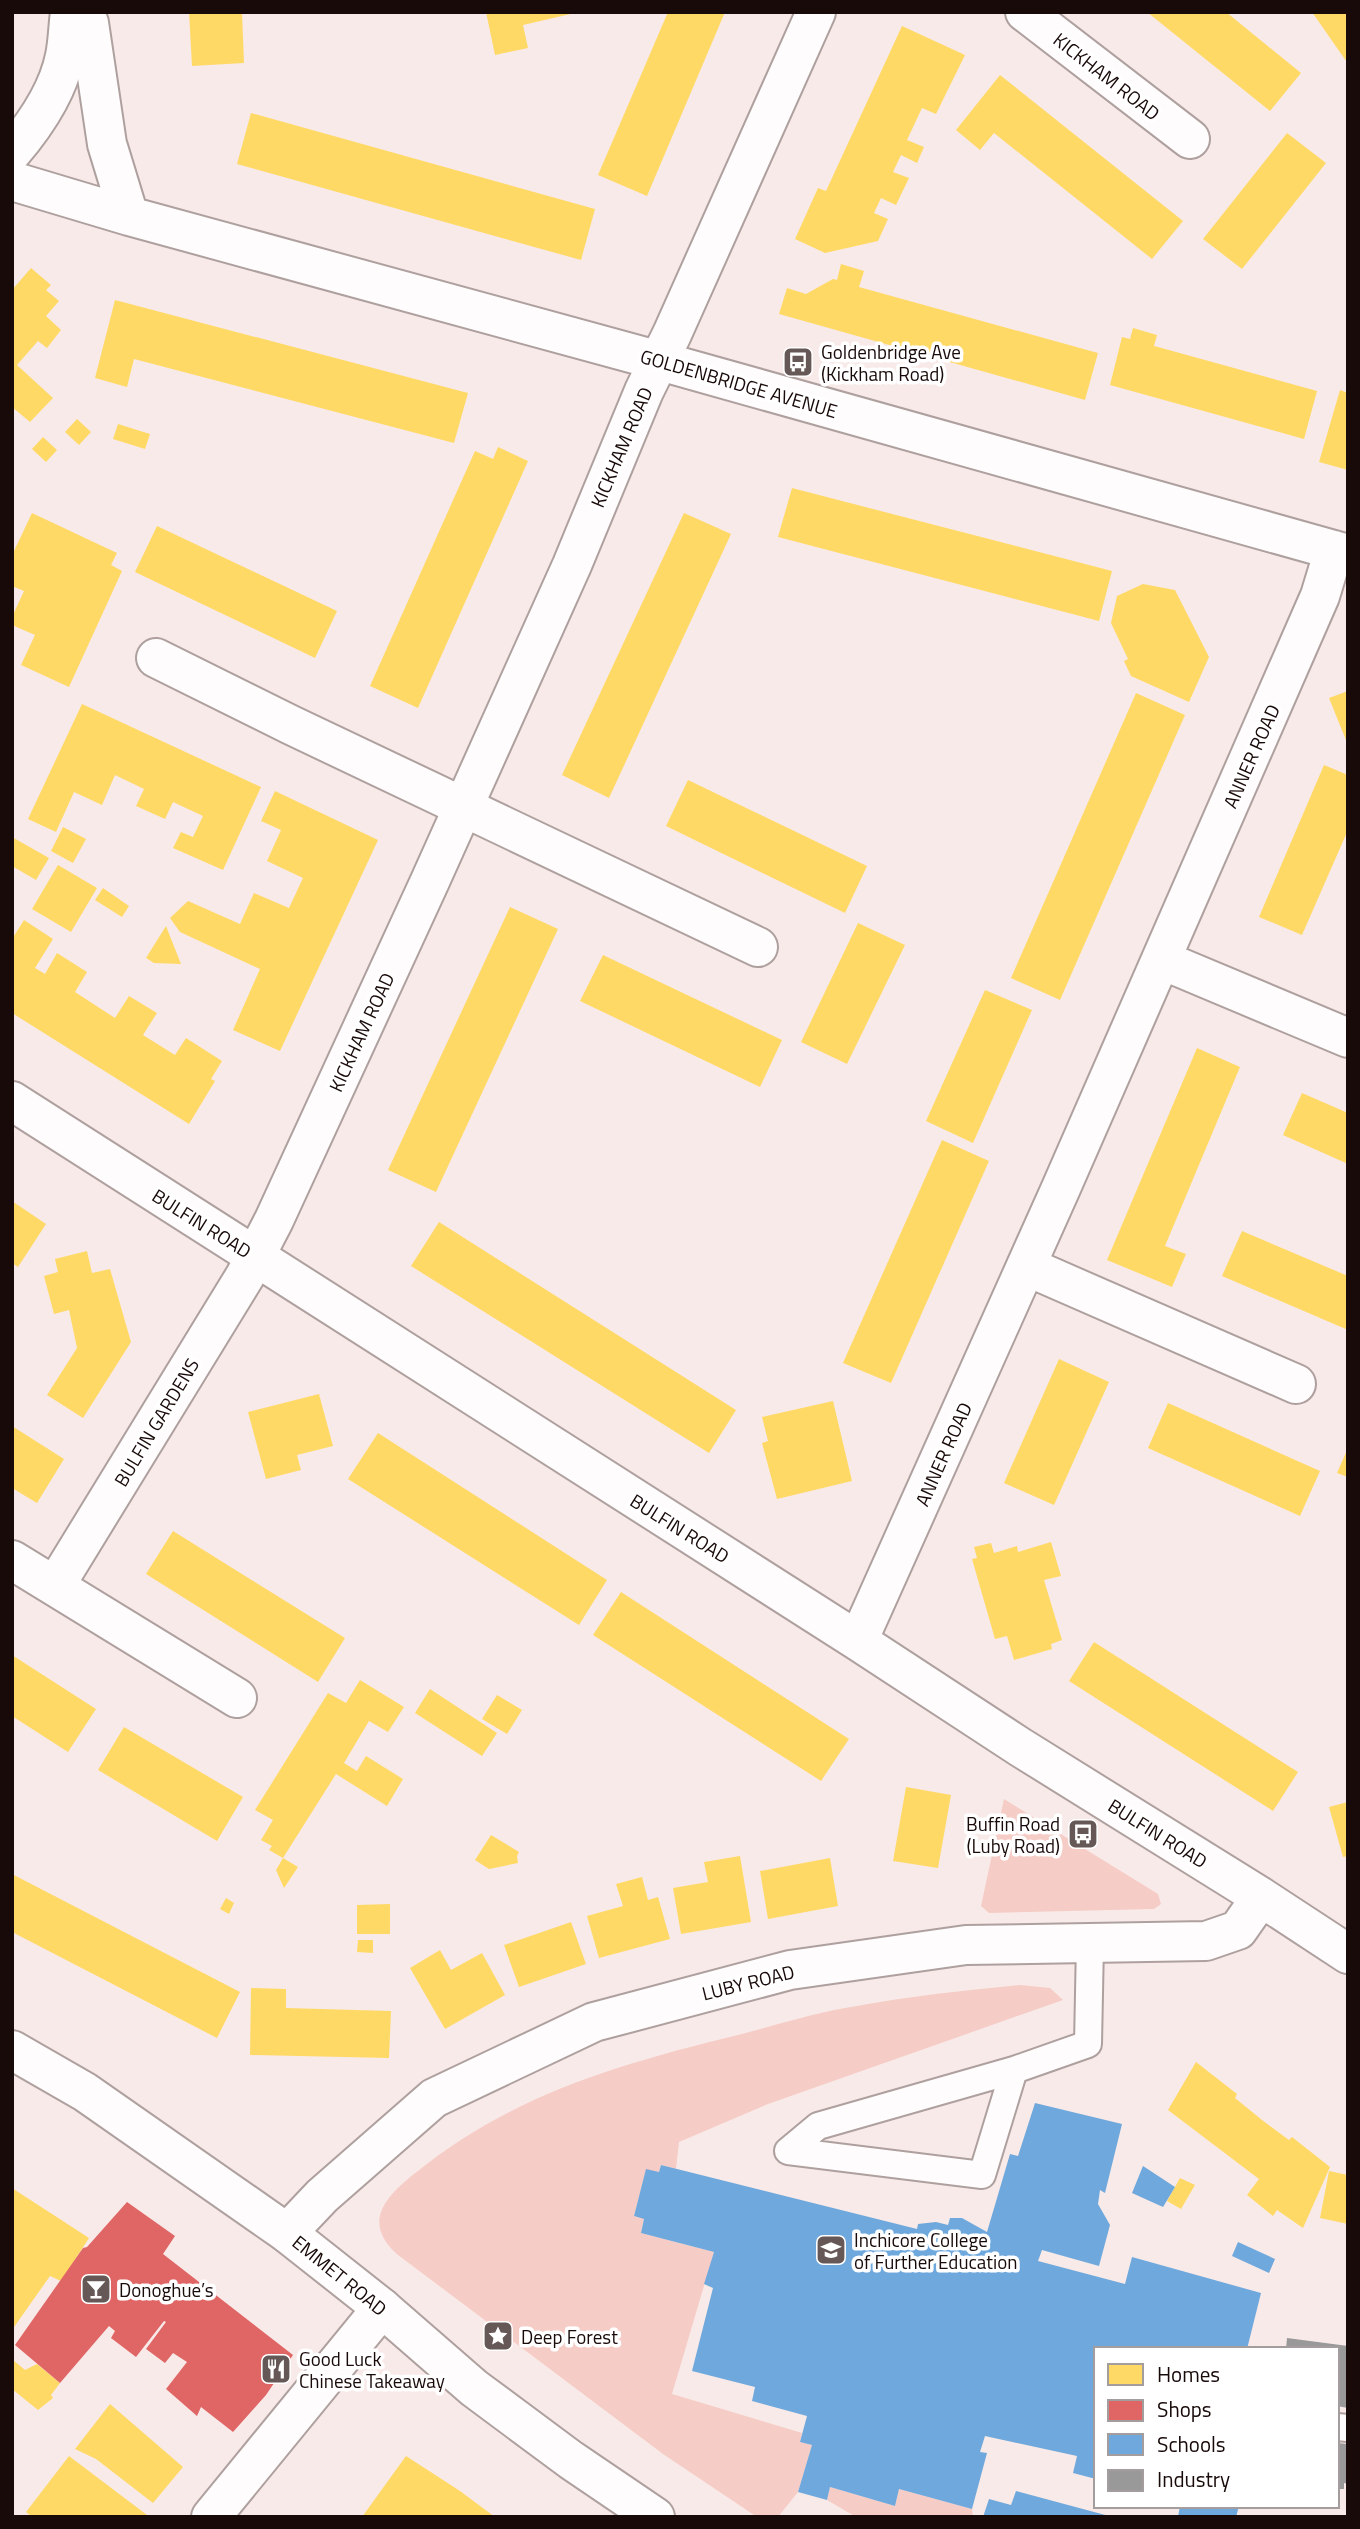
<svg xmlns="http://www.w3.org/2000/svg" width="1360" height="2529" viewBox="0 0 1360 2529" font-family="'Titillium Web',sans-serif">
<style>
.green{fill:#f6ccc6}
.homes{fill:#ffd966}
.shops{fill:#e06666}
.schools{fill:#6fa8dc}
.industry{fill:#999}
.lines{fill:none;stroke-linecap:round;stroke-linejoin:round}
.service-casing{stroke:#aea09e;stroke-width:30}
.minor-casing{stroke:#aea09e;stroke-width:42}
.secondary-casing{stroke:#aea09e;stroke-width:42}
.service{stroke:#fefcfc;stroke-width:26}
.minor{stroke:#fefcfc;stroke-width:38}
.secondary{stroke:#fefcfc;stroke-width:38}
.labels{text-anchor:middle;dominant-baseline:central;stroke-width:7;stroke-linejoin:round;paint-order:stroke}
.street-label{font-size:19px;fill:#180a09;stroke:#fff}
.poi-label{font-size:19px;fill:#180a09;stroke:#fff;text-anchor:start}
</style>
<rect width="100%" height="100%" fill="#f8eae8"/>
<path class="green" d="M1004 1799 1158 1894 1161 1904 1154 1909 989 1913 981 1906Z
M1020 1985 1050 1988 1063 2000 768 2104 679 2142 676 2169 661 2165 659 2172 646 2170 634 2216 644 2219 641 2233 714 2252 672 2394 802 2433 800 2442 812 2445 798 2492 778 2517 754 2515 663 2454 398 2255C362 2223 384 2198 414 2174 511 2095 619 2064 738 2035 777 2025 817 2012 857 2006 911 1996 966 1990 1020 1985Z
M830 2487 895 2506 899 2489 972 2509 973 2517H856L827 2500Z"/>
<path class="homes" d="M189 12H242L244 63 192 66Z
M486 12H575V13L523 25 528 48 495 55Z
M668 12H725L647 196 598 175Z
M1147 12H1226L1301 73 1270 111Z
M1312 12H1348V63L1344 58Z
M902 26 965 55 936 114 922 108 907 140 924 147 917 163 901 155 893 172 909 178 896 205 881 198 874 213 888 219 878 241 825 253 795 239 818 188 826 191Z
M1000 75 1183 221 1152 259 994 133 980 150 956 130Z
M251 113 595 209 581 260 237 164Z
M1287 133 1326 163 1242 269 1203 239Z
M841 264 864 271 859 287 1098 353 1085 400 779 314 787 288 806 294 833 279 837 280Z
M31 268 51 285 46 290 59 301 46 316 61 330 47 348 38 341 17 365 53 398 30 422 12 407V290Z
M115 300 468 393 454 443 134 359 127 387 95 378Z
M1133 328 1157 335 1154 346 1158 347 1317 391 1304 439 1110 385 1122 337 1130 339Z
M1340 390 1348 393V470L1319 462Z
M77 419 91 432 79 445 65 432Z
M118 424 150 434 145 449 113 439Z
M43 437 57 450 46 462 32 449Z
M498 447 528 461 418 708 370 686 475 451 493 459Z
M792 488 1112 571 1099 621 778 537Z
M32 513 117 553 111 565 122 571 69 687 21 665 35 635 12 625V617L24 591 12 586V550L14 551Z
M684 513 731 534 609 798 562 775Z
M157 526 337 611 315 658 135 572Z
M1143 584 1175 590 1209 657 1189 702 1131 676 1124 661 1128 659 1111 623 1117 596Z
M1348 691V745L1329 698Z
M1136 693 1185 715 1060 1000 1011 978Z
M82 704 261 787 223 870 173 848 181 832 193 837 203 816 173 802 165 819 136 806 144 789 115 775 102 805 74 792 56 832 28 819Z
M1324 765 1348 775V830L1302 935 1259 917Z
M688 780 867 866 845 913 666 826Z
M275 791 378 840 280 1051 233 1030 260 969 180 932 170 918 188 901 240 924 254 893 289 908 303 878 267 861 281 830 261 821Z
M63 827 86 839 73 863 51 851Z
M12 837 49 858 36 880 12 866Z
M58 865 97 888 71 932 32 909Z
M103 888 129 906 122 917 95 900Z
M510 907 558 929 436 1192 388 1170Z
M24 920 53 939 35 968 45 974 57 953 87 972 75 992 115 1018 129 996 157 1013 143 1035 175 1055 186 1038 222 1061 211 1079 215 1081 189 1124 12 1013V939Z
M858 923 905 945 847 1064 801 1042Z
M166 926 181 964 154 963 146 958Z
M603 955 782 1040 760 1087 580 1001Z
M985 990 1032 1010 973 1143 926 1121Z
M1197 1048 1240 1067 1165 1246 1186 1254 1172 1287 1107 1260Z
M1302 1093 1348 1113V1164L1283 1135Z
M942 1140 989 1161 891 1383 843 1363Z
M12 1201 46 1224 18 1267 12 1263Z
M439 1222 736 1410 709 1453 411 1266Z
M1242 1231 1348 1276V1330L1222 1276Z
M87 1251 92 1273 110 1269 131 1342 83 1418 47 1395 77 1348 69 1310 54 1314 44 1276 58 1272 55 1259Z
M1059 1359 1109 1382 1054 1505 1004 1483Z
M319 1394 333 1446 297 1455 301 1470 266 1479 248 1412Z
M833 1401 852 1481 777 1499 762 1443 768 1441 762 1417Z
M1168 1403 1320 1471 1300 1516 1148 1448Z
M12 1426 64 1459 37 1503 12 1488Z
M378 1433 607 1580 579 1625 348 1479Z
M1348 1448V1477L1337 1473Z
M173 1531 345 1638 318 1682 146 1574Z
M1051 1542 1061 1576 1044 1580 1062 1640 1051 1644 1052 1649 1014 1660 1007 1636 995 1639 972 1559 977 1558 974 1547 991 1543 994 1553 1017 1546 1018 1552Z
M621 1592 849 1739 821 1781 593 1635Z
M1094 1642 1298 1772 1273 1811 1069 1681Z
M12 1655 96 1709 68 1752 12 1716Z
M360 1680 404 1707 388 1732 369 1721 344 1763 357 1771 366 1756 403 1779 387 1806 336 1774 283 1858 269 1850 272 1846 261 1840 273 1820 255 1810 328 1693 346 1703Z
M430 1689 497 1733 482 1756 415 1713Z
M497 1695 522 1710 507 1734 482 1719Z
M124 1727 243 1797 217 1841 98 1770Z
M906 1787 951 1795 938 1868 893 1861Z
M1348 1802V1856L1343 1857 1329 1807Z
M491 1835 519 1852 517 1856 518 1863 489 1869 475 1860Z
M740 1856 751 1922 681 1934 673 1888 708 1882 704 1862Z
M283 1858 298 1867 284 1888 276 1870Z
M830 1858 838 1906 768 1919 760 1871Z
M12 1874 240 1992 217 2038 12 1932Z
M642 1877 648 1900 658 1897 670 1939 599 1958 587 1916 623 1906 616 1884Z
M226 1898 234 1903 229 1914 220 1909Z
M390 1904V1934H357V1905Z
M571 1922 586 1964 519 1987 504 1945Z
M358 1940H373V1953L357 1952Z
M440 1950 451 1970 482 1953 505 1995 445 2029 410 1968Z
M251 1988 286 1989V2008L391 2011 389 2058 250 2055Z
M1196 2062 1237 2094 1235 2098 1262 2120 1289 2140 1292 2137 1330 2167 1303 2228 1277 2210 1273 2216 1247 2195 1259 2179 1168 2110Z
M1329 2171 1348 2175V2224L1320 2218Z
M1180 2178 1195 2185 1181 2209 1167 2201Z
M12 2188 89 2238 61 2281 50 2276 12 2330Z
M12 2359 25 2370 37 2364 60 2383 51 2395 53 2398 38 2410 12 2389Z
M110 2404 183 2467 153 2503 96 2459 75 2449Z
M69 2456 147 2515 146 2517H32L26 2512Z
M406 2456 460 2491 495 2517H362Z"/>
<path class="shops" d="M127 2202 175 2236 163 2254 293 2355 266 2395 233 2432 201 2407 197 2416 166 2389 187 2362 173 2353 165 2363 146 2349 166 2322 164 2321 136 2357 111 2338 115 2331 109 2326 60 2383 15 2345 83 2248 87 2247Z"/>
<path class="schools" d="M1035 2103 1122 2124 1105 2193 1100 2190 1098 2204 1110 2225 1099 2266 1042 2250 1038 2261 1125 2284 1132 2257 1261 2293 1247 2349H1096V2479L1073 2473 1077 2456 985 2436 980 2452 987 2453 972 2509 899 2489 895 2506 830 2487 827 2500 798 2492 812 2445 800 2442 807 2416 752 2401 755 2387 692 2371 713 2288 704 2284 714 2252 641 2233 644 2219 634 2216 646 2169 659 2172 661 2165 917 2229 918 2224 936 2222 948 2225 950 2218H962L987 2232 1010 2154 1018 2156Z
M1143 2166 1175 2187 1163 2207 1132 2193Z
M1238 2242 1275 2259 1269 2273 1232 2256Z
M1016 2491 1109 2516V2517H983L989 2499 1011 2505Z
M1180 2506H1239L1236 2517H1178Z"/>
<path class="industry" d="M1287 2338 1348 2346V2408L1337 2406V2349H1286Z
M1337 2443 1348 2444V2484L1344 2483V2489H1337Z"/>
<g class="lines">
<g class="service-casing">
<path id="service" d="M1014 2070 818 2126 788 2151 982 2175 1014 2070 1088 2044 1090 1943
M1337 2427 1348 2428"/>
</g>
<g class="minor-casing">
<path id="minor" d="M84 12 89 23 107 144 129 216
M1025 12 1190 139
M12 181 129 216 660 361 1348 554
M156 658 291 725 758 947
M1162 960 1348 1038
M12 1101 858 1641 1020 1747 1261 1897 1348 1954
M1026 1266 1296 1384
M12 1560 237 1698
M55 1586 245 1276 274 1220 430 881 572 565 644 391 672 334 816 12
M858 1641 1061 1188 1320 596 1334 550
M287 2233 322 2196 434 2098 594 2022 790 1970 966 1945 1206 1941 1238 1930 1261 1897
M211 2517 382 2308"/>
</g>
<g class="secondary-casing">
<path id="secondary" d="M12 152C35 125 58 92 65 56 68 42 68 27 70 12
M12 2050 85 2092 287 2233 382 2308 474 2388 571 2460 655 2517"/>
</g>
<use href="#service" class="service"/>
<use href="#minor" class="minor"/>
<use href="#secondary" class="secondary"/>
</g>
<defs>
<g id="bus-square" transform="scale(1.575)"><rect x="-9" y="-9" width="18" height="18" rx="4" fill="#665857" stroke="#fff"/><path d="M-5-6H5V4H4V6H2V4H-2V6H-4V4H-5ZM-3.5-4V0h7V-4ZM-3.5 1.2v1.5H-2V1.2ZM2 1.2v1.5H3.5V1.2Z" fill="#fff"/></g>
<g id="university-square" transform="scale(1.575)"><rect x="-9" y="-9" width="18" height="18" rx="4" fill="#665857" stroke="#fff"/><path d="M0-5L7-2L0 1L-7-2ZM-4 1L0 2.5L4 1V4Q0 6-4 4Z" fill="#fff"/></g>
<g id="bar-square" transform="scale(1.575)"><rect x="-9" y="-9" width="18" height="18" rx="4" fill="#665857" stroke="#fff"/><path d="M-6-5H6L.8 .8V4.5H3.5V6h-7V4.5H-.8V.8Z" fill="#fff"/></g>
<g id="sight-square" transform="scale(1.575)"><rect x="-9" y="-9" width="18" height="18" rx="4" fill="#665857" stroke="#fff"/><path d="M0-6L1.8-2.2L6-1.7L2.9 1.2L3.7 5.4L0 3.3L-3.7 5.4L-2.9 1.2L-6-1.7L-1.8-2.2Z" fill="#fff"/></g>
<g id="restaurant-square" transform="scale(1.575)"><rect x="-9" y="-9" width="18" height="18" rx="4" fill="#665857" stroke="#fff"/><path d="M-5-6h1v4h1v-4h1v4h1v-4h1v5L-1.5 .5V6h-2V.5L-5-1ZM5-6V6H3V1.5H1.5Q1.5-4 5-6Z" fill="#fff"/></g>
</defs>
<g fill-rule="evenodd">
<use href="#bus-square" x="798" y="362"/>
<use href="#bus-square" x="1083" y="1834"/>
<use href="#university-square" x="831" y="2250"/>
<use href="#bar-square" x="96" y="2289"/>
<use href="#sight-square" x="498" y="2336"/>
<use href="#restaurant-square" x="276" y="2369"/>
</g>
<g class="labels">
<g class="street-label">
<text transform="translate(1107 76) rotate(38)">KICKHAM ROAD</text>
<text transform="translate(739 383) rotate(16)">GOLDENBRIDGE AVENUE</text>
<text transform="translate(621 447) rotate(-67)">KICKHAM ROAD</text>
<text transform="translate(1251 756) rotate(-66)">ANNER ROAD</text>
<text transform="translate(361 1032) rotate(-65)">KICKHAM ROAD</text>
<text transform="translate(202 1223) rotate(32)">BULFIN ROAD</text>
<text transform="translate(156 1422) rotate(-59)">BULFIN GARDENS</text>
<text transform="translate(943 1454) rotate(-66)">ANNER ROAD</text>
<text transform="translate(680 1528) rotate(32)">BULFIN ROAD</text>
<text transform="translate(1158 1833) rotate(32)">BULFIN ROAD</text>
<text transform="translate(748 1982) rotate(-14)">LUBY ROAD</text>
<text transform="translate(340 2275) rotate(39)">EMMET ROAD</text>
</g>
<g class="poi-label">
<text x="821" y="351">Goldenbridge Ave<tspan x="821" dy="22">(Kickham Road)</tspan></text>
<text x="1060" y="1823" text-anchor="end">Buffin Road<tspan x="1060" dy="22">(Luby Road)</tspan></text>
<text x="854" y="2239">Inchicore College<tspan x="854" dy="22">of Further Education</tspan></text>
<text x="119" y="2289">Donoghue’s</text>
<text x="521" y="2336">Deep Forest</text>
<text x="299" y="2358">Good Luck<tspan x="299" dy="22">Chinese Takeaway</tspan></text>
</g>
</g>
<rect width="1360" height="2529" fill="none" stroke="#180a09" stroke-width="28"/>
<rect x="1094" y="2347" width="245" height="161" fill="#ffffff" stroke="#a39d9d" stroke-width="2"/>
<rect x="1108" y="2364" width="35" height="21" fill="#ffd966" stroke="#a39d9d" stroke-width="2"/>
<text x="1157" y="2382" font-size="21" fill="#180a09">Homes</text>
<rect x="1108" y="2400" width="35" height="21" fill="#e06666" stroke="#a39d9d" stroke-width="2"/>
<text x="1157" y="2417" font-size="21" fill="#180a09">Shops</text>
<rect x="1108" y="2434" width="35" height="21" fill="#6fa8dc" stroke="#a39d9d" stroke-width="2"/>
<text x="1157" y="2452" font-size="21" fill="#180a09">Schools</text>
<rect x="1108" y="2470" width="35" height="21" fill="#999999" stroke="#a39d9d" stroke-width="2"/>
<text x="1157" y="2487" font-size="21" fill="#180a09">Industry</text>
</svg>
